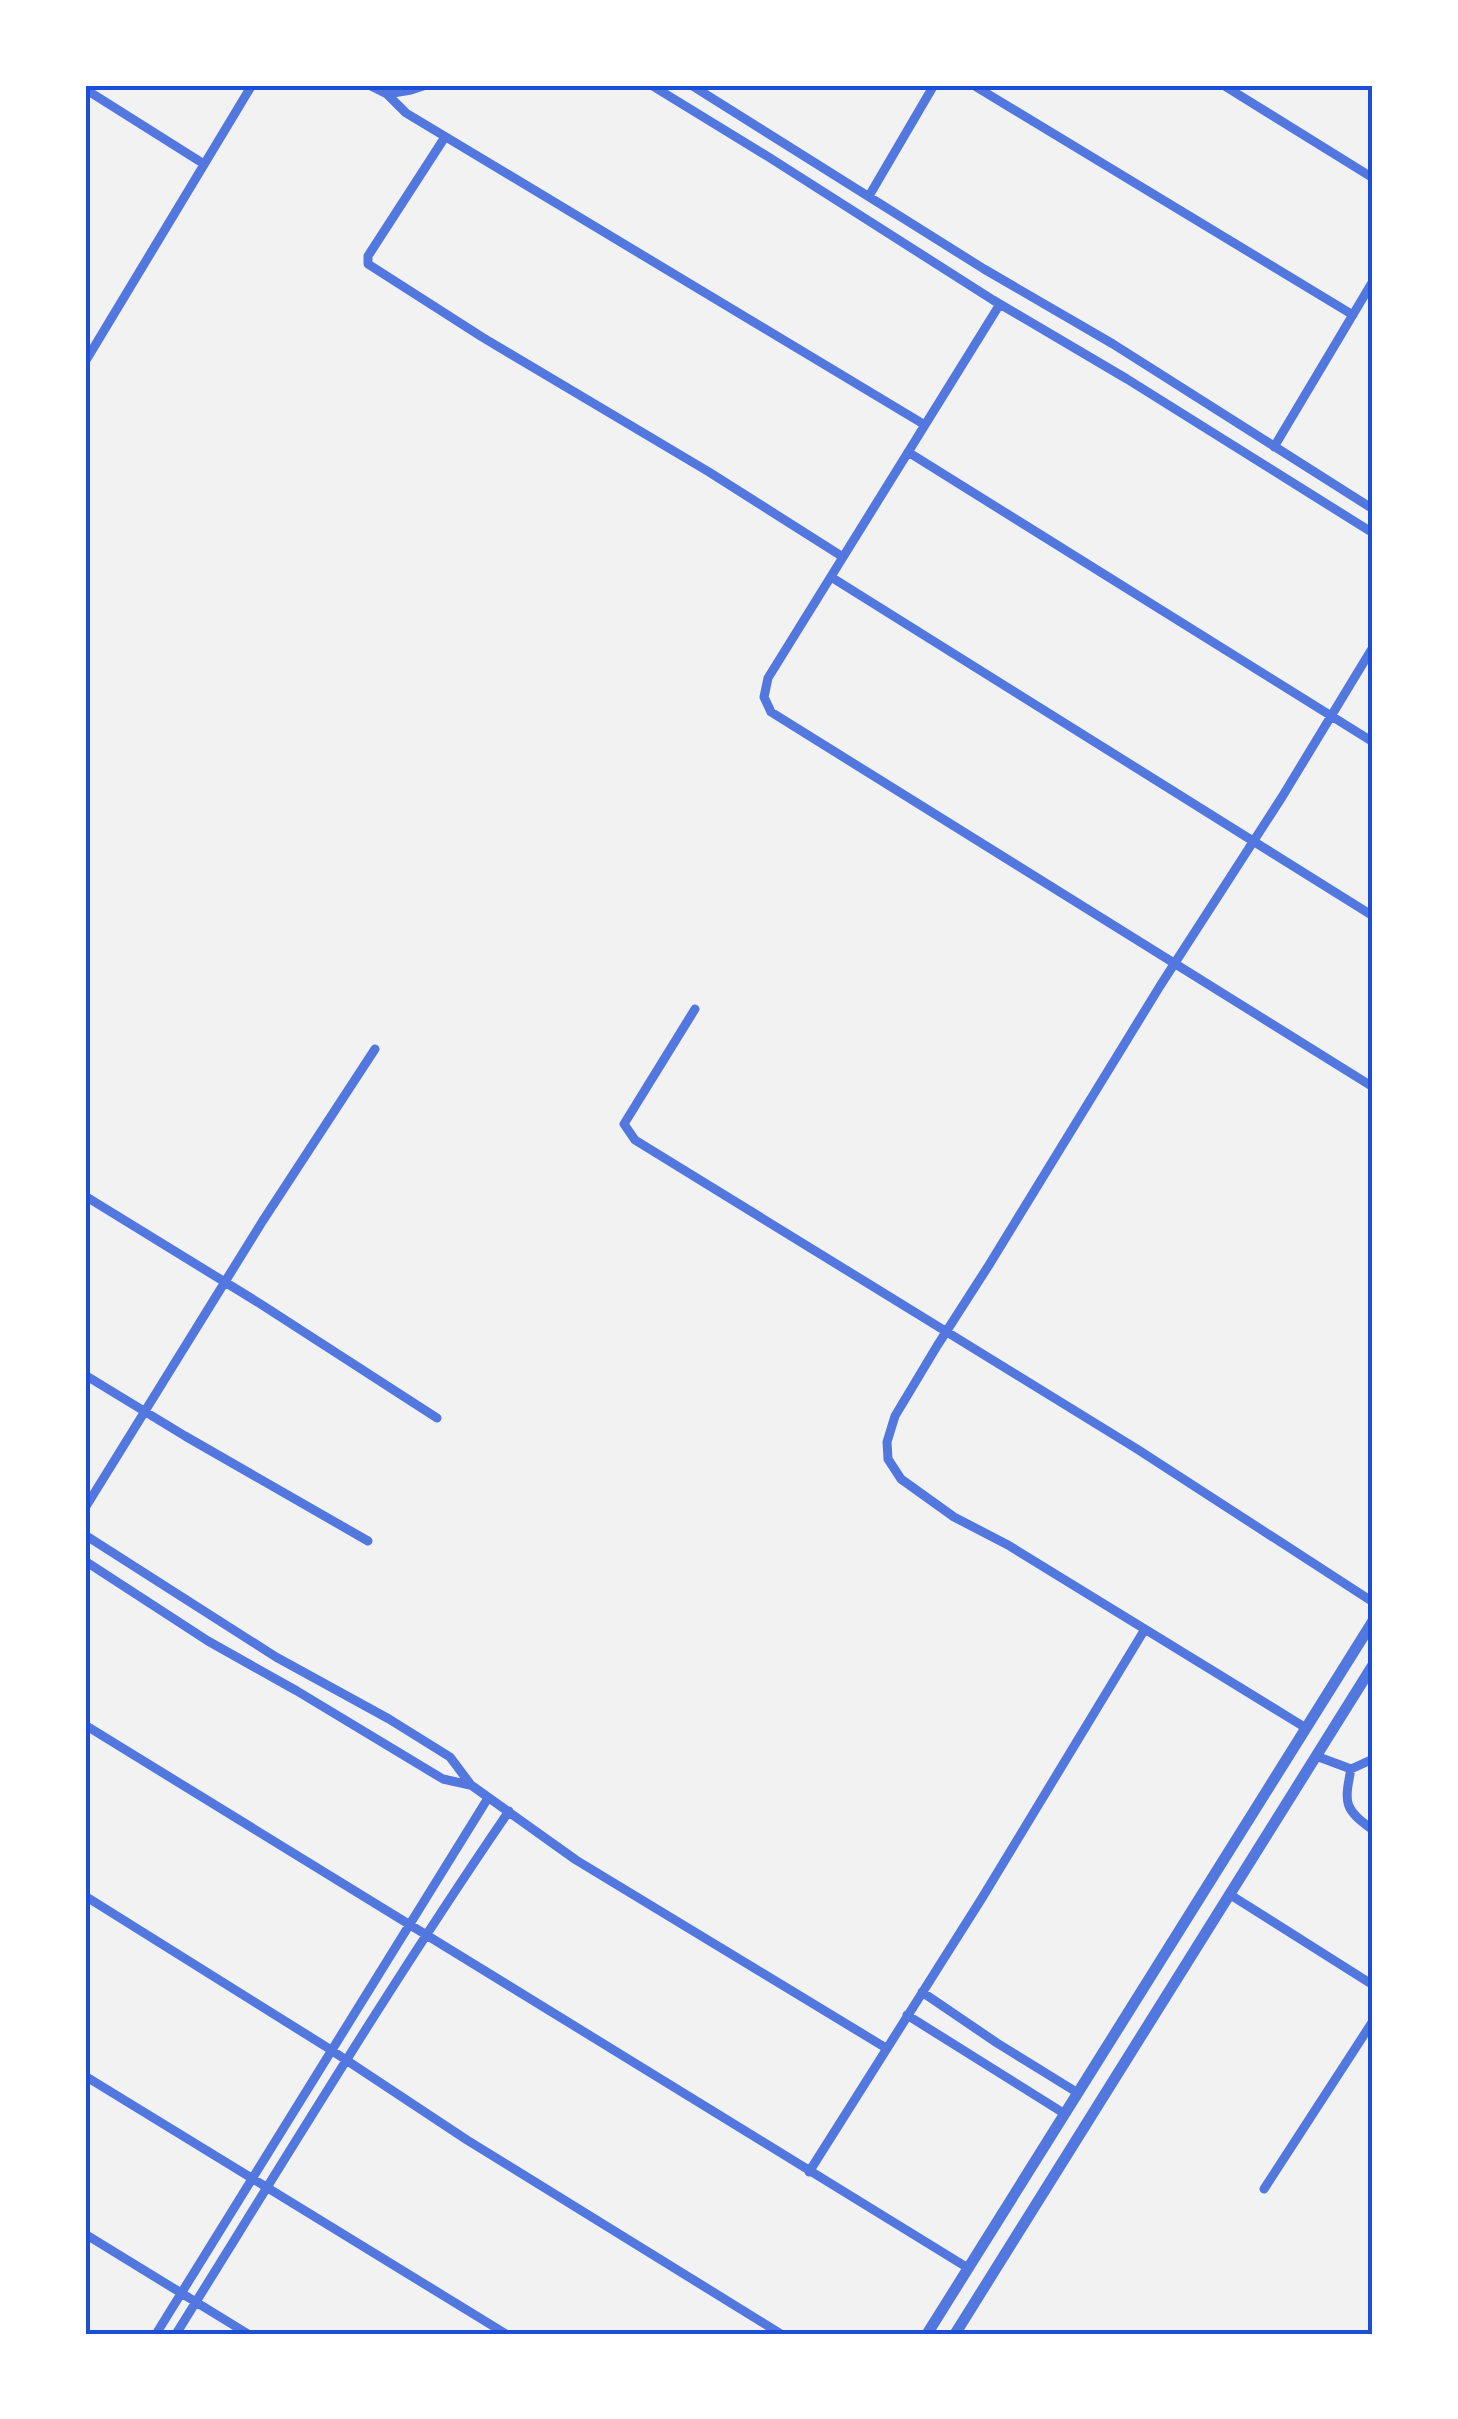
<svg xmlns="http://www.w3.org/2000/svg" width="1458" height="2419" viewBox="0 0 1458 2419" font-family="'Fira Sans',sans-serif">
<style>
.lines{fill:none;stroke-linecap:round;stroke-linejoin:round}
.minor{stroke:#5277de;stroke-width:9}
.tertiary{stroke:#5277de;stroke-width:11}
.neatline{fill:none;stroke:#1d4ed8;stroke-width:4}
</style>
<rect width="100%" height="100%" fill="#f2f2f2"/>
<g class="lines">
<path class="minor" d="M369 85 387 94 406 113 925 425
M651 85 767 156 993 300 1127 379 1373 533
M691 85 984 269 1113 344 1373 509
M973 85 1353 315
M1223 85 1373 178
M85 89 204 164
M387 94 411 90 426 85
M445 137 368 256V264L482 337 709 472 843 557
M869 196 934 85
M1000 304 768 678 764 697 771 712 1373 1087
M85 362 252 85
M1274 447 1373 281
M908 452 1373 742
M831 577 1373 916
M695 1009 624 1124 635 1140 1137 1449 1373 1602
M85 1196 259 1303 437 1418
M85 1375 185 1436 368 1541
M85 1508 262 1222 375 1049
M85 1535 276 1657 389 1719 450 1757 471 1785 576 1860 886 2048
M85 1561 208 1641 297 1691 443 1779 470 1785
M85 1725 968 2268
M1306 1728 1008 1545 954 1517 901 1479 888 1459 887 1442 895 1416 937 1346 989 1265 1160 986 1282 797 1373 647
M1316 1756 1351 1769 1373 1759
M1351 1769C1344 1804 1344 1809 1373 1830
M1229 1894 1373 1985
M85 1896 328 2048 467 2140 781 2334
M922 1992 997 2043 1078 2093
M907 2015 1065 2114
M85 2076 506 2334
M809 2172 982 1898 1145 1629
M1264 2189 1373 2021
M85 2234 248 2334
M156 2334 488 1798
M176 2334C285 2159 392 1982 509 1811"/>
<path class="tertiary" d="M927 2334 1373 1621
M955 2334 1373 1665"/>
</g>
<rect width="1458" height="2419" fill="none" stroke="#ffffff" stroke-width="175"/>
<rect x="88" y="88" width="1282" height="2244" class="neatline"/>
</svg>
